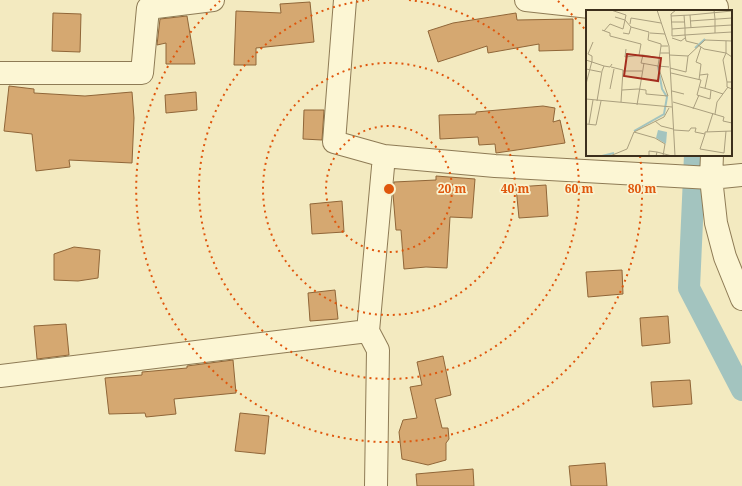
<svg xmlns="http://www.w3.org/2000/svg" width="742" height="486" viewBox="0 0 742 486" font-family="'Noto Serif',serif">
<style>
.lines{fill:none;stroke-linecap:round;stroke-linejoin:round}
.canal{stroke:#a3c4bf;stroke-width:22}
.building{fill:#d5a871;stroke:#906638}
.minor-casing{stroke:#8e7b55;stroke-width:24}
.minor{stroke:#fcf6d4;stroke-width:22}
.ring{fill:none;stroke:#df570d;stroke-width:2;stroke-dasharray:2 4}
.inset-river{fill:none;stroke:#a3c4bf;stroke-width:2}
.inset-road{fill:none;stroke:#aa9f7e;stroke-width:1}
.view{fill:#a42e1e;fill-opacity:0.15;stroke:#a42e1e;stroke-width:2}
.inset-edge{fill:none;stroke:#3c2f1c;stroke-width:2}
.centre{fill:#df570d;stroke:#f9f3d0;stroke-width:2}
.ring-label{font-size:12px;text-anchor:middle;font-weight:bold;fill:#df570d;stroke:#f9f3d0;stroke-width:3.5;stroke-linejoin:round;paint-order:stroke}
</style>
<rect width="100%" height="100%" fill="#f3eac0"/>
<g class="lines">
<path class="canal" d="M695 155 689 288 742 390"/>
</g>
<path class="building" d="M310 2 314 42 256 48V65H234L236 11 281 13 280 4Z
M53 13 81 14 80 52 52 51Z
M516 13 517 20 573 19V50L539 51V44L488 53 487 46 438 62 428 31 453 23Z
M187 16 195 64H166V43L157 45 160 19Z
M9 86 34 89V93L85 96 132 92 134 118 132 163 69 160 70 167 36 171 32 134 4 131Z
M196 92 197 110 166 113 165 95Z
M543 106 555 108 553 122 560 120 565 143 496 153 495 144 479 145 478 137 440 139 439 115 476 114V112Z
M304 110H324L322 140 303 139Z
M436 176 475 179 472 218 450 217 447 268 426 267 404 269 401 230H396L393 194 394 182 436 180Z
M546 185 548 216 519 218 516 187Z
M342 201 344 232 312 234 310 204Z
M74 247 100 250 98 278 78 281 54 280V254Z
M622 270 623 294 588 297 586 272Z
M335 290 338 319 310 321 308 293Z
M668 316 670 343 642 346 640 318Z
M66 324 69 355 37 359 34 326Z
M443 356 451 395 435 399 442 428H448L449 439 446 443V460L428 465 402 459 399 432 403 420 417 418 410 387 422 385 417 362Z
M233 360 236 393 174 399 176 414 146 417 145 413 109 414 105 378 142 375V372L187 368V366Z
M690 380 692 404 653 407 651 382Z
M240 413 269 416 265 454 235 451Z
M605 463 607 486H571L569 466Z
M473 469 474 486H417L416 474Z"/>
<g class="lines">
<g class="minor-casing">
<path id="minor" d="M345 0 334 142 384 156 495 166 711 178 712 155
M526 0 590 7H717
M0 73H142L148 8 213 0
M742 175 711 178 716 223 725 257 742 299
M0 376 368 331
M376 486 378 350 368 331 384 156"/>
</g>
<use href="#minor" class="minor"/>
</g>
<g class="ring">
<circle cx="389" cy="189" r="63"/>
<circle cx="389" cy="189" r="126"/>
<path d="M409 0A190 190 0 1 1 369 0"/>
<path d="M558 1A253 253 0 0 1 587 32M640 156A253 253 0 1 1 220 1"/>
</g>
<g transform="translate(586 10)">
<rect width="146" height="146" fill="#f3eac0"/>
<path d="M72 120 81 122 80 134 70 128Z" fill="#a3c4bf"/>
<path class="inset-river" d="M109 38 119 29M48 121 78 104 81 87 76 79 72 56M16 146 28 143"/>
<path class="inset-road" d="M25 0 40 5 39 10 29 7M71 0 83 36 89 146M90 0 85 4 86 19 99 18 98 5M128 0 129 9V23L99 25V18L129 16 146 15M85 6 104 5M104 11 146 8M85 12H98M44 14 45 8 75 13M105 18 104 5 146 1M86 19V26L99 25 100 31 112 34M16 20 24 23V26L55 34 53 45M18 21 24 14 37 19 39 10 45 17 63 22 62 30 75 34V36H82M37 23 43 24 45 17M64 23 79 24M129 23 146 22M86 28 95 31 99 28M140 31V43L146 47M112 35 118 39 140 43 137 50 141 72M75 36 74 43H83M40 39 39 47 57 45 55 53 72 56 74 43M57 45 73 48M83 45 102 46 119 30 146 31M0 50 18 56M25 57 37 60 35 92M84 58 100 62 102 46M0 59 15 62M37 61H56M85 63 115 70 111 85 124 89 125 80 114 77M114 65 122 64 119 78M113 70 115 54 110 52 115 37M146 72H141V77L146 79M0 74 6 51V46L2 44 7 32M24 79 28 59M36 80 52 79 60 80V84L82 86M125 80 137 84M86 81 98 84M82 86 72 56 83 57M0 89 86 97M11 91 16 61 18 56 24 57 26 54M87 92 138 107 137 111 146 113M51 95 58 53M107 99 113 85M129 104 131 92 142 77M69 111 75 116 87 119M0 114 10 115 15 91M3 114 7 90M88 120 103 121 105 118H110L109 122 119 124V122L146 121M48 122 69 128 79 134 77 146M121 122 127 103M119 124 114 139 138 143 140 121M24 146 41 139 48 122 78 107 83 98M63 146V141L71 142M70 146 71 142 86 146"/>
<path class="view" d="M41 44 75 48 72 71 38 66Z"/>
<rect width="146" height="146" class="inset-edge"/>
</g>
<circle cx="389" cy="189" r="6" class="centre"/>
<g class="ring-label">
<text x="452" y="193">20 m</text>
<text x="515" y="193">40 m</text>
<text x="579" y="193">60 m</text>
<text x="642" y="193">80 m</text>
</g>
</svg>
